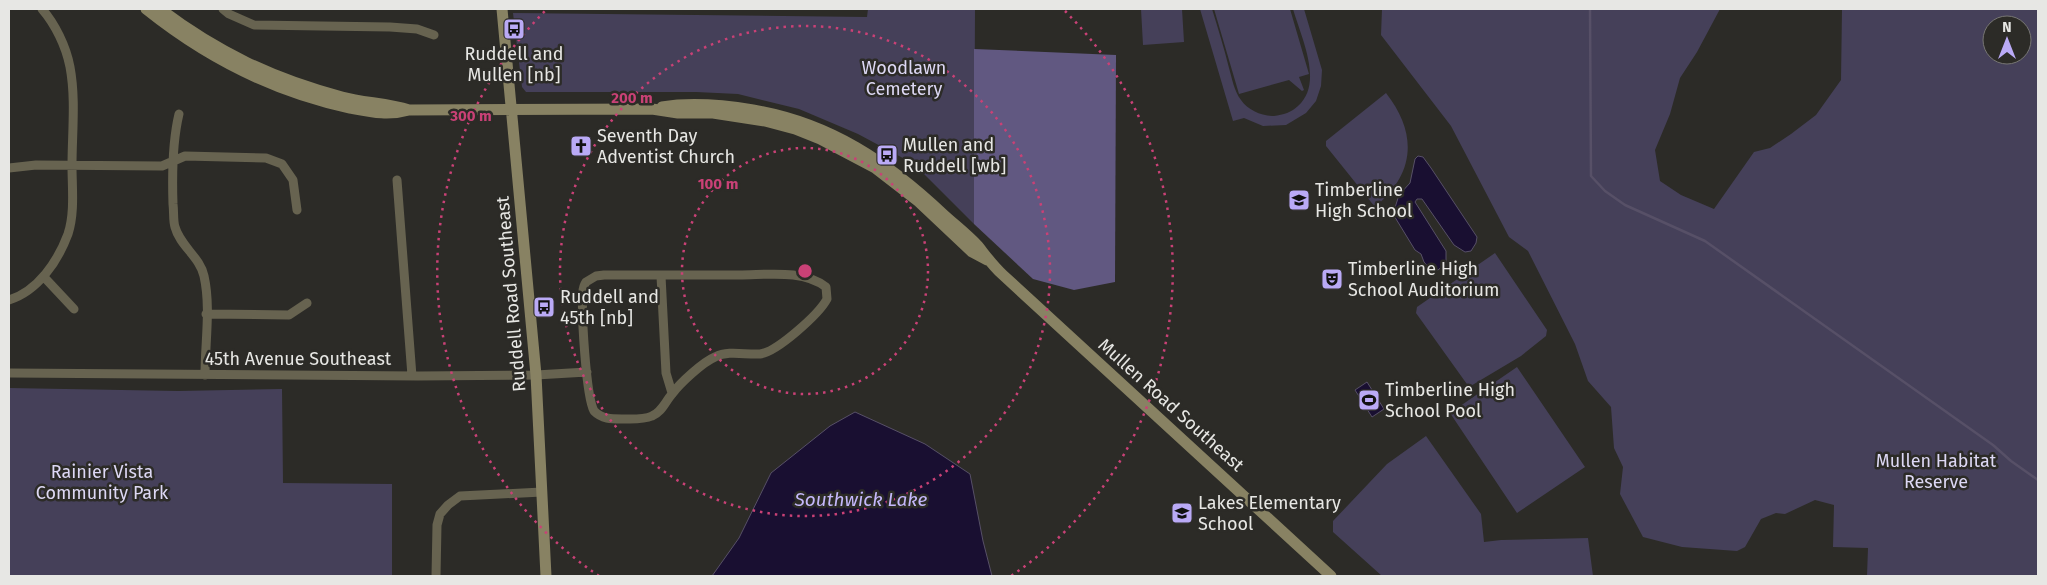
<svg xmlns="http://www.w3.org/2000/svg" width="2047" height="585" viewBox="0 0 2047 585" font-family="'Fira Sans',sans-serif">
<style>
.green{fill:#454059;fill-rule:evenodd}
.forest{fill:#615881}
.water{fill:#190f31;stroke:#575067}
.lines{fill:none;stroke-linecap:round;stroke-linejoin:round}
.stream{stroke:#575067;stroke-width:2.5}
.street{stroke:#676350;stroke-width:9}
.secondary{stroke:#888263;stroke-width:11}
.ring{fill:none;stroke:#c94176;stroke-width:2.5;stroke-dasharray:2.5 5}
.labels{text-anchor:middle;dominant-baseline:central;stroke-width:5;stroke-linejoin:round;paint-order:stroke}
.poi-label{font-size:18px;fill:#e7e7e4;stroke:#2c2b27;text-anchor:start}
.park-label{font-size:18px;fill:#ddd8f4;stroke:#2c2b27}
.street-label{font-size:18px;fill:#e7e7e4;stroke:#2c2b27}
.water-label{font-size:19px;font-style:italic;fill:#c5b8fb;stroke:#2c2b27}
.centre{fill:#c94176;stroke:#2c2b27;stroke-width:2.5}
.ring-label{font-size:15px;text-anchor:middle;font-weight:bold;fill:#c94176;stroke:#2c2b27;stroke-width:5;stroke-linejoin:round;paint-order:stroke}
</style>
<rect width="100%" height="100%" fill="#2c2b27"/>
<path class="green" d="M868 9H975L974 224 914 164 858 134 799 109 738 94 696 92H526L522 87 513 13 867 17Z
M1141 9H1182L1184 42 1143 45Z
M1200 9H1212C1218 28 1224 48 1229 68 1232 78 1234 91 1241 100 1248 110 1261 116 1274 116 1283 115 1292 112 1298 106 1324 83 1301 37 1293 9H1304L1322 70 1321 86 1316 101 1306 113 1286 125 1263 126 1244 118 1233 121Z
M1214 9H1290L1309 74 1299 77 1304 90 1302 91 1289 80 1239 94Z
M1382 9H1720L1697 52 1680 78 1670 114 1655 150 1660 181 1681 195 1714 209 1754 152 1770 148 1791 134 1816 115 1841 80 1842 9H2038V576H1867L1868 548 1833 547 1834 505 1815 500 1785 514 1776 513 1761 519 1745 547 1737 551 1682 547 1643 537 1620 494 1623 467 1614 448 1611 407 1588 381 1575 344 1528 251 1509 237 1451 126 1381 35ZM1992 25H2022V55H1992Z
M1386 93C1418 134 1415 174 1375 207L1326 146V141Z
M1495 253 1547 330 1546 336 1521 356 1469 387 1416 313 1417 307Z
M1517 367 1585 467 1517 513 1450 413Z
M9 388 178 391 282 389 283 483 392 484V576H9Z
M1426 436 1481 514 1484 542 1501 540 1588 538 1593 576H1382L1333 532V521L1387 464Z"/>
<path class="forest" d="M974 49 1116 55 1115 282 1074 290 1033 279 974 224Z"/>
<path class="water" d="M1418 156 1423 157 1431 168 1477 237 1476 243 1471 251 1465 252 1454 245 1422 199H1417L1415 202 1446 251V263L1438 270 1430 269 1424 262 1421 254 1415 250 1393 214 1399 195 1410 183 1415 159Z
M1367 382 1384 409 1372 417 1355 390Z
M855 412 925 444 970 474 983 541 992 576H712L739 538 771 473 830 426Z"/>
<g class="lines">
<path class="stream" d="M1590 9 1591 176 1605 191 1625 205 1705 241 1993 445 2011 461 2038 480"/>
<path class="street" d="M223 9 229 14 254 25 390 27 417 29 434 35
M179 114C172 143 172 174 173 204 174 212 173 221 175 227 180 246 200 257 204 276 211 307 205 343 205 375
M9 168 36 165 162 166 185 156 266 158 282 164 293 180 297 210
M397 180 412 376
M739 275C767 275 803 269 826 287L827 299C819 314 777 352 760 354 745 355 729 350 715 357 703 362 680 383 672 394 665 402 662 412 652 416 643 420 632 419 622 419 611 419 602 419 594 411 586 396 581 312 583 292 583 288 584 285 586 282L596 276 604 275Z
M661 276 666 373 672 393
M44 277 74 309
M9 300C38 291 58 261 68 234 75 213 72 187 72 166 72 133 76 99 70 67 66 46 55 24 42 9
M206 314 289 315 307 303
M9 373 418 376 536 375 587 372
M436 576 437 525 440 514 448 505 460 496 542 492"/>
<path class="secondary" d="M146 9C206 57 274 92 350 108 371 112 388 116 409 110
M160 9C217 52 273 79 342 97 364 103 388 103 409 110L652 109 678 113H713L765 121 795 129 820 139 875 168 919 202 972 252 987 260
M502 9 536 375 546 576
M662 107C693 102 723 105 753 110 830 123 888 162 944 215 955 225 968 235 978 246 986 256 993 266 1003 275L1331 576"/>
</g>
<g class="ring">
<circle cx="805" cy="271" r="123"/>
<circle cx="805" cy="271" r="245"/>
<path d="M599 576A368 368 0 0 1 545 11M1065 11A368 368 0 0 1 1011 576"/>
</g>
<defs>
<g id="bus-square" transform="scale(1.125)"><rect x="-9" y="-9" width="18" height="18" rx="4" fill="#baaaf6" stroke="#2c2b27"/><path d="M-5-6H5V4H4V6H2V4H-2V6H-4V4H-5ZM-3.5-4V0h7V-4ZM-3.5 1.2v1.5H-2V1.2ZM2 1.2v1.5H3.5V1.2Z" fill="#111"/></g>
<g id="church-square" transform="scale(1.125)"><rect x="-9" y="-9" width="18" height="18" rx="4" fill="#baaaf6" stroke="#2c2b27"/><path d="M-1.2-6h2.4v3.5h3.3v2.4h-3.3V6h-2.4V-.1h-3.3v-2.4h3.3Z" fill="#111"/></g>
<g id="school-square" transform="scale(1.125)"><rect x="-9" y="-9" width="18" height="18" rx="4" fill="#baaaf6" stroke="#2c2b27"/><path d="M0-5L7-2L0 1L-7-2ZM-4 1L0 2.5L4 1V4Q0 6-4 4Z" fill="#111"/></g>
<g id="theatre-square" transform="scale(1.125)"><rect x="-9" y="-9" width="18" height="18" rx="4" fill="#baaaf6" stroke="#2c2b27"/><path d="M-5-5.5Q0-4 5-5.5V0Q5 5 0 6Q-5 5-5 0ZM-3.3-2.5H-1v1.5H-3.3ZM1-2.5H3.3v1.5H1ZM-2.8 1Q0 5.5 2.8 1Z" fill="#111"/></g>
<g id="stadium-square" transform="scale(1.125)"><rect x="-9" y="-9" width="18" height="18" rx="4" fill="#baaaf6" stroke="#2c2b27"/><path d="M0-5a6.5 5 0 1 0 0 10a6.5 5 0 1 0 0-10ZM-3.5-1.8h7v3.6h-7Z" fill="#111"/></g>
</defs>
<g fill-rule="evenodd">
<use href="#bus-square" x="514" y="29"/>
<use href="#church-square" x="581" y="146"/>
<use href="#bus-square" x="887" y="155"/>
<use href="#school-square" x="1299" y="200"/>
<use href="#theatre-square" x="1332" y="279"/>
<use href="#bus-square" x="544" y="307"/>
<use href="#stadium-square" x="1369" y="400"/>
<use href="#school-square" x="1182" y="513"/>
</g>
<g class="labels">
<g class="poi-label">
<text x="514" y="54" text-anchor="middle">Ruddell and<tspan x="514" dy="21">Mullen [nb]</tspan></text>
<text x="597" y="136">Seventh Day<tspan x="597" dy="21">Adventist Church</tspan></text>
<text x="903" y="145">Mullen and<tspan x="903" dy="21">Ruddell [wb]</tspan></text>
<text x="1315" y="190">Timberline<tspan x="1315" dy="21">High School</tspan></text>
<text x="1348" y="269">Timberline High<tspan x="1348" dy="21">School Auditorium</tspan></text>
<text x="560" y="297">Ruddell and<tspan x="560" dy="21">45th [nb]</tspan></text>
<text x="1385" y="390">Timberline High<tspan x="1385" dy="21">School Pool</tspan></text>
<text x="1198" y="503">Lakes Elementary<tspan x="1198" dy="21">School</tspan></text>
</g>
<g class="park-label">
<text x="904" y="68">Woodlawn<tspan x="904" dy="21">Cemetery</tspan></text>
<text x="1936" y="461">Mullen Habitat<tspan x="1936" dy="21">Reserve</tspan></text>
<text x="102" y="472">Rainier Vista<tspan x="102" dy="21">Community Park</tspan></text>
</g>
<g class="street-label">
<text transform="translate(511 294) rotate(-95)">Ruddell Road Southeast</text>
<text x="298" y="359">45th Avenue Southeast</text>
<text transform="translate(1171 405) rotate(42)">Mullen Road Southeast</text>
</g>
<g class="water-label">
<text x="861" y="499">Southwick Lake</text>
</g>
</g>
<circle cx="805" cy="271" r="8" class="centre"/>
<g class="ring-label">
<text x="632" y="103">200 m</text>
<text x="471" y="121">300 m</text>
<text x="718" y="189">100 m</text>
</g>
<rect width="2047" height="585" fill="none" stroke="#e7e7e4" stroke-width="20"/>
<g transform="translate(2007 40)"><circle r="24" fill="#2c2b27" stroke="#777673"/>
<path d="M0-4L9 19L0 12L-9 19Z" fill="#baaaf6"/>
<text y="-8" font-size="14" font-weight="bold" text-anchor="middle" fill="#e7e7e4">N</text>
</g>
</svg>
